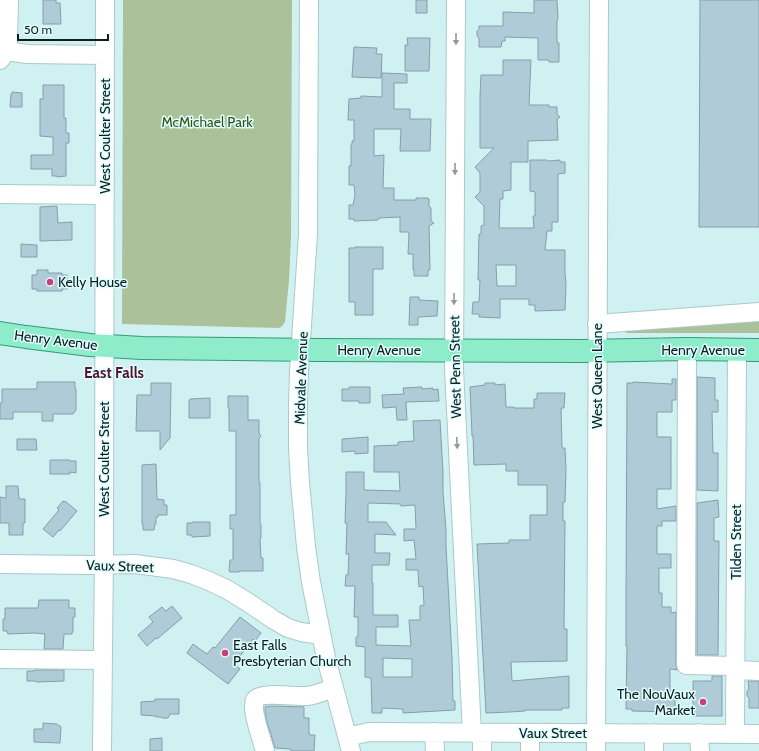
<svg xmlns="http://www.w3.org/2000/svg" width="759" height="751" viewBox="0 0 759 751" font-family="Cabin,sans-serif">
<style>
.green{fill:#abc199}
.building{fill:#b0cbd8;stroke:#849eaa;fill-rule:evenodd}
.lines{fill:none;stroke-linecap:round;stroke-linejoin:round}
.minor-casing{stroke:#aac9ca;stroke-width:20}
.major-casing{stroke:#319c76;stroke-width:24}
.minor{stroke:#fff;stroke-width:18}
.major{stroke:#8eecca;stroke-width:22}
.oneway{fill:#949999}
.poi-dot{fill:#ca4076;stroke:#defeff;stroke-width:1.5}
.labels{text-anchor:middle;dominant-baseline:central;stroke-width:3;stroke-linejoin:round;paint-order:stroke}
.park-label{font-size:14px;fill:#355213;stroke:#defeff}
.street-label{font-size:14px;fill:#111d1d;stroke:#defeff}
.poi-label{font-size:14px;fill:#111d1d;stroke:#defeff;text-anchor:start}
.neighbourhood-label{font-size:15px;font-weight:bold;fill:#56132e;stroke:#defeff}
</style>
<rect width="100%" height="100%" fill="#d0f1f1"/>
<path class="green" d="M123 0H292L291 238 289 280 285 322 282 326 279 328 122 324Z
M759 316V333H626L627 326Z"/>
<path class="building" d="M43 0H56V3H60L61 24H43Z
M416 0H427V13H416Z
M534 0H557L558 19 557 20V43H559V62H549V60H538V38L505 37V41H502L501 47H479V38L477 36V31L479 29V26H503V12L534 13Z
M700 0H759V227H699Z
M407 38H430L429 71H405V45H408Z
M354 47 377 48 376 54H382L381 78 352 77Z
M503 60H531L529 105H549V107H557V114L560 117 557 119 558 140 528 141V162H511V190L503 191V199H500L499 228H534L533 216H535V192L530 191V160H547L548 161 560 160V162H565V173L558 174V222H552V231H547L545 250H565V273L566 284 565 310 535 311V305H529V299H500V318L479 317V314H472L473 302H479L480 280H478L479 234H481V226L484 225V206L475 197 480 192V173L475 167 494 148H480V96L481 75H503ZM496 265H516V286H497Z
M382 73 407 74V83H394V109H410V119H431L430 151H400L401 129H374V156L384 155 383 188H394V200H416V198H428V199H429V206L431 208V221L434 223 429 226 430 270H428V276H414V270H413V254H408L409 232H400V217L379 218 378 220 354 221V219H349V205H353L355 195 354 185H349V166H351V145H352V141H354V120H348L349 99 361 98V96L382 97Z
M43 85H64V118H66V133H69V143H66V176L57 177V176H52V169H31V155H53V137L40 136V99H43Z
M12 92 22 93V107H10L11 94H12Z
M57 206 58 223 72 222V240L40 241V207Z
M21 244 37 245V257H21Z
M355 247H383V269H373V315H355V302H349V248H355Z
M37 270H48V273H62V275H67V289H62V291H37V289H32V275H37Z
M410 297H419V300L438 301 437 316 418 317V325H409Z
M697 377 715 378V400H718V412H712L713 453H718V491L697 490Z
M672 379H676V400H672V412H657V437H671V489H657V509L676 506V521H662V526H657V554H671V568H659V593H662V607H671V613L676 612V665L677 670 670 669V695H675V712L632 711V709H626L627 646H626V606L627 383H633V382L672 384Z
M37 382H75V389H76V410L73 414H53V421H42V412H13V419H0V403H2V389H36L37 388Z
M151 383H171L170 438 160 450V431H136L137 395H151Z
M485 383H495V385L505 384 506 407H514V408H534V399H537V393H565L564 408H561L562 448H565L566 470 565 502H563V521H565L564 629H567V661L511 662 512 681 569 676V708H562V710H525V711L510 712 486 713 477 544 509 543V540H530V515H547V485H518V471H506V464L474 465 473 436H472L470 387 485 385Z
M349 387H370V403H359V401H342V389H349Z
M422 387V389L433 388V390L438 389 439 401 406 402 407 420H397L396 407 383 408 382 395 404 394 403 388Z
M228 396H248V420H259V433L261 436 259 438V481L260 483V523L261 525V538L260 539 261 558H263V571H239V572H230L229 571 230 560H233V529H230V515H236V431H229V408H228Z
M210 398V418H189V400H190V399Z
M440 420 443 472V492L446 530V546L452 658 453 701H455V710L403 713V709L382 708V713H372L371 678 365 677V647L356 646V637H358V617H354L355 586H345L346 575H348L349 554H346L347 523H345L346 492V472H364V490L400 491 399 472H374V446L398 445V442L414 441 413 421ZM368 503 401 504V506L415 505 416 529H404V541L414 540 416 559H406V570H418L419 587 423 586 424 605 420 606V620H409L411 646 376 645V627H398V615H373V583H372V565H389L390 553H375V534L396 535 386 522H368ZM383 658 412 659V677H383Z
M368 437V453L355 454V451L342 452V439Z
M17 439H36L37 450H17Z
M50 460H70V461H76V473L70 472V474H50Z
M156 464 157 499 164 500V505H167V515H158V517H156V524H155L154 530H143V524H142V465Z
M6 486H18L19 499H25V523H23V535H9V523H0V497L6 498Z
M718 500 719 517 714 518V541H719L718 655H697V503Z
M63 501 65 502V501L77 511 60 531 59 530 53 537 43 529 59 510 57 508Z
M192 522H210V536L192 537V535H187V523H192Z
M39 600H69V608H75V617H73V632H72V634H64L63 649H44L45 634 34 633 8 634 7 631H3V619H5V608H38Z
M172 606 182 618 157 639 156 638 147 646 138 635 153 622 149 617 162 607 166 611Z
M240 617 261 633 255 641 253 639 234 664 240 669 228 684 187 653 193 644 207 654 213 647 215 648Z
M34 670H64V681L37 682 35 681H27V671H34Z
M712 676H722V716H693V681H712Z
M748 681H759V708H749V698L747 696V691L749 689Z
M155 699H179V714H170L168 718H162L161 717H156V716L141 715V702L155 701Z
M272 706 304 707V718H309V734H310V735H315L314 751H291V749L275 748 271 735V732H270L266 719V713H265V707Z
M43 723 57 724 61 727 60 743 34 742V729H43Z
M162 738V751H150V739Z"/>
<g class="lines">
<g class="minor-casing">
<path id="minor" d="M309 0 308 234 299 370 298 405V448L300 482 306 547 311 582 326 658 351 751
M456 0 454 369 472 733
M7 51 27 54 105 55
M0 60 7 51 8 41 9 0
M0 194 105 195
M597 324 759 312
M687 349 686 665 735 666
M0 564 92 565 135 564 173 569 191 574 209 581 228 590 249 603 274 620 288 628 301 632 321 635
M0 659 103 660
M735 670 759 671
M434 732 435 751
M482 733V751
M530 733V751
M699 733 700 751
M735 733 737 350
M347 737 369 732 759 734
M102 751 104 553 105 0
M265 751C262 740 253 716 254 706 254 704 254 702 255 700 261 691 296 697 307 696 316 695 325 691 333 688
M596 751 599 0
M654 751V733"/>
</g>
<g class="major-casing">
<path id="major" d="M0 333 26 337 90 345 142 348 319 350 583 351 687 349 759 350"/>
</g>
<use href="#minor" class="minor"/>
<use href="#major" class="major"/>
</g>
<defs><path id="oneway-solid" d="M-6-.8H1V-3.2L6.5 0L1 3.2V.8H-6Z"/></defs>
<g class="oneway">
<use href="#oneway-solid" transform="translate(456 39) rotate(90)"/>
<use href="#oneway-solid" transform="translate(455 169) rotate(90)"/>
<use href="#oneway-solid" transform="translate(454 299) rotate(90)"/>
<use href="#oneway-solid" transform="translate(457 443) rotate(87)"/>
</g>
<g class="poi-dot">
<circle cx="50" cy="282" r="4"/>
<circle cx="225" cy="653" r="4"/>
<circle cx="703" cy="702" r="4"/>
</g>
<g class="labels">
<g class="park-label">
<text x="207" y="122">McMichael Park</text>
</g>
<g class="street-label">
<text transform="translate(105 136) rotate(-90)">West Coulter Street</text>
<text transform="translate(56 340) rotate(7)">Henry Avenue</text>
<text x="379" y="350">Henry Avenue</text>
<text x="703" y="350">Henry Avenue</text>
<text transform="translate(455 367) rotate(-91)">West Penn Street</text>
<text transform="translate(597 376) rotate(-90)">West Queen Lane</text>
<text transform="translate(301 378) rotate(-88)">Midvale Avenue</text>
<text transform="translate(104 459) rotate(-90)">West Coulter Street</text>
<text transform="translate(736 542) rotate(-90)">Tilden Street</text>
<text transform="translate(120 566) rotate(2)">Vaux Street</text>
<text x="553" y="733">Vaux Street</text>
</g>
<g class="poi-label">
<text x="58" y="282">Kelly House</text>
<text x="233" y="645">East Falls<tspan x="233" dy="16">Presbyterian Church</tspan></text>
<text x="695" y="694" text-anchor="end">The NouVaux<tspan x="695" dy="16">Market</tspan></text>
</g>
<g class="neighbourhood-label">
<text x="114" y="373">East Falls</text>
</g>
</g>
<path d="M18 34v6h90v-6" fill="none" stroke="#111d1d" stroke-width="2"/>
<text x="24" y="34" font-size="12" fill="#111d1d" stroke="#defeff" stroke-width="3" paint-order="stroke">50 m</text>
</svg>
